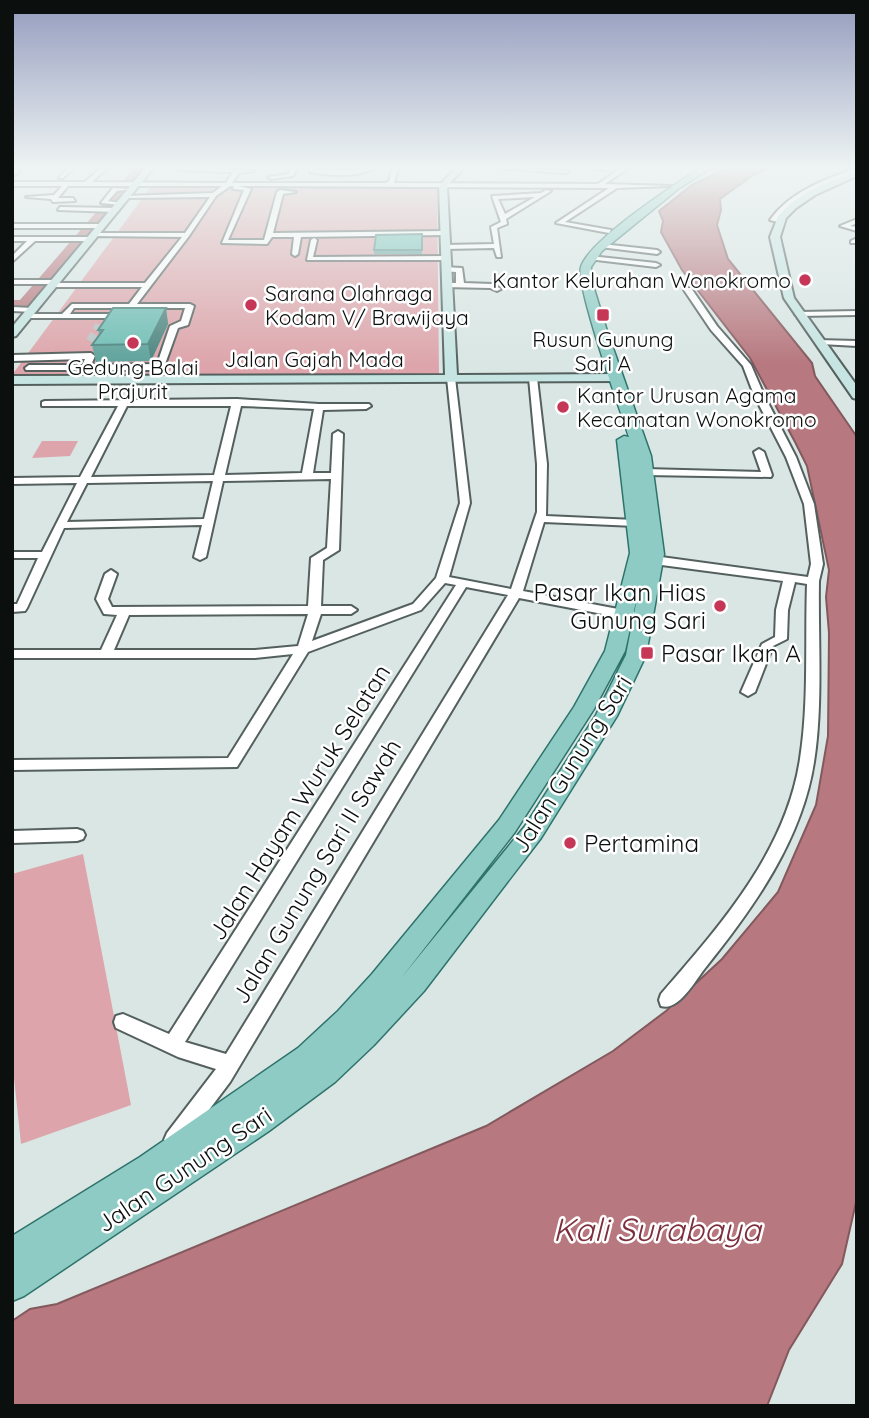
<svg xmlns="http://www.w3.org/2000/svg" width="869" height="1418" viewBox="0 0 869 1418" font-family="Quicksand,sans-serif">
<style>
.green{fill:#dda5ab}
.water{fill:#b7787f;stroke:#83595d;stroke-width:2}
.lines{fill:none;stroke-linecap:round;stroke-linejoin:round}
.river{fill:#b7787f;fill-rule:evenodd}
.street-tunnel{stroke:#bac6c4;stroke-width:8;stroke-dasharray:8 4.5;stroke-linecap:butt}
.street-casing{stroke:#54605e;stroke-width:4}
.secondary-casing{stroke:#54605e;stroke-width:4}
.primary-casing{stroke:#2e736b;stroke-width:3}
.street{fill:#fff;fill-rule:evenodd}
.secondary{fill:#c6e5e2;fill-rule:evenodd}
.primary{fill:#8dcbc4;fill-rule:evenodd}
.wall{fill:#60a39c}
.shaded-wall{fill:#4e857f}
.building{fill:#70beb5;stroke:#4e857f;stroke-width:2}
.poi-dot{fill:#c63657;stroke:#fff;stroke-width:2.5}
.labels{text-anchor:middle;dominant-baseline:central;stroke-width:5;stroke-linejoin:round;paint-order:stroke}
.far-poi-label{font-size:21px;fill:#0b100f;stroke:#fff;text-anchor:start}
.far-street-label{font-size:21px;fill:#0b100f;stroke:#fff}
.poi-label{font-size:24px;fill:#0b100f;stroke:#fff;text-anchor:start}
.street-label{font-size:24px;fill:#0b100f;stroke:#fff}
.near-water-label{font-size:32px;font-style:italic;fill:#7d2f3d;stroke:#fff}
</style>
<rect width="100%" height="100%" fill="#d9e6e4"/>
<path class="green" d="M437 187 439 374 12 375 150 188Z
M42 441H78L70 456 32 458Z
M83 854 131 1105 21 1144 12 1059V874Z"/>
<path class="water" d="M733 166H773L753 175 720 199 721 210 717 225 728 259 812 363 815 376 857 437V1198L842 1264 789 1350 767 1406H12V1321L30 1309 57 1304 486 1126 613 1051 666 1011 722 959 778 892 816 805 828 736 829 633 826 597 829 570 807 466 795 442 750 358 682 270 661 232 663 221 659 211 693 184Z"/>
<g class="lines">
<path class="river" d="M136 166H147L29 307 12 308V300H20Z"/>
<path class="street-tunnel" d="M90 341 99 325"/>
<g class="street-casing">
<path id="street" d="M70 166H76L63 178H59Z
M103 166H109L92 182 226 183 233 172 179 170 183 166H189L187 168 255 171 239 173 232 183H386L389 181 393 166H399L394 183 598 184 624 166H631L605 184 671 186 617 188 565 222 611 230 609 233 556 223 609 188 238 186 251 189 228 240H264L277 192 280 190 296 192 283 194 273 233 445 231 448 233 445 235 301 237 298 254 295 256 292 254 294 237H272L267 244 222 243 244 190 233 189 234 186H230L216 196 189 236 137 304H190L194 306 188 325 178 328 159 381 152 379 155 370H88L83 375 80 374V370H26L25 368 29 365H82L85 359 12 361V355L91 353 95 356 91 365 157 364 170 326 181 321 185 308H74L70 314H129V318H27L23 316 27 314H62L72 304H129L142 287H53L50 284H12V280H56L59 283H145L182 237 95 236 93 233H185L210 197 127 198 124 196 213 193 222 186H68L58 198H73L75 201 53 202 51 199 26 197 54 195 62 186H12V182H85Z
M292 166H298L293 176 271 179 268 177 289 174Z
M310 166H316L315 170H364L371 166H378C361 178 330 176 310 172Z
M470 166 569 171 566 173Z
M568 166 611 168 608 170Z
M805 166H812L807 169Z
M12 168 20 171 12 177Z
M857 168V172C829 183 795 194 777 219L782 221V223L770 220C790 192 825 179 857 168Z
M113 188 131 189 117 191 108 201 121 203V205L101 203Z
M546 190 551 191 506 219 507 224 497 228 501 257H497L494 248 445 249 442 247 445 245 494 244 491 227 501 222 492 196 541 193ZM535 197 505 214 498 199Z
M60 207 116 208 119 210 116 212 58 210Z
M857 219V223L850 226 857 227V231L840 226Z
M12 224H102L105 226 102 228H12Z
M12 237H91L94 239 91 241H35L12 262V256L27 241H12Z
M314 238 317 240 313 257 446 256 449 258 446 260H307L311 240Z
M857 238V243H851V241Z
M602 244 657 250 660 252 657 254 600 247Z
M590 256 656 263 660 265 656 267 588 259Z
M443 267 462 268 464 283 492 284 501 289 497 291 490 288 444 287V283H456V272L443 271Z
M685 288H691L717 326 751 365 764 395 796 457 814 504 823 564 819 581C818 639 823 706 814 762 802 840 754 907 706 967 696 979 679 1012 661 1006L659 1000 661 994C720 926 786 852 800 759 809 702 805 642 807 584L795 582 788 610 787 639 773 646 755 692 748 696 741 692 762 644 775 637 776 610 783 581 654 564 648 560 654 556 808 577 811 564 804 504 786 457 754 395 743 366 711 330 684 290Z
M12 307 33 308 37 310 33 312 12 311Z
M857 311V315L799 316 795 314 799 312Z
M818 340 857 341V346L821 344 817 342Z
M451 375 455 378 470 503 449 577 511 589 537 512V464L529 378 533 375 537 378 547 464 546 516 635 520 641 523 635 526 544 522 523 591 634 612 640 616 634 620 519 598 230 1082 181 1147 174 1150 167 1147 164 1140 167 1133 216 1069 178 1057 116 1028 114 1022 116 1016 123 1014 169 1034 456 585 445 583 421 610 308 652 237 767 12 770V760L228 758 293 654 255 658H12V650H101L117 615 104 614 96 599 105 574 111 570 117 574 108 599 112 607 308 606 311 558 327 548 331 479 223 481 206 557 200 560 194 557 202 525 64 528 27 608 25 611 12 612V604H17L38 558H12V552H42L77 483 12 484V478L80 477 118 406H42V402L45 401 237 399 319 404H369L371 406 366 409 323 410 313 473H331L333 434 338 431 343 434 339 550 323 560 321 606H351L357 610 351 614H321L312 641 413 604 436 578 460 503 447 378ZM127 406H231L214 475 91 477ZM241 406 314 409 302 473 225 475ZM213 481 204 519 67 522 87 483ZM466 587 508 595 226 1054 185 1042ZM308 614 298 646 255 650H114L129 615Z
M759 449 764 452 772 475 771 477 645 475 640 472 645 469 761 472 754 452Z
M77 829 83 831 85 835 83 839 77 841 12 843V831Z"/>
</g>
<g class="secondary-casing">
<path id="secondary" d="M147 166H155L16 336 12 337V327Z
M458 166H466L447 186 457 375 616 374 622 378 620 381 12 384V376L445 375 439 186Z
M857 171V176L815 195 796 208 786 218 780 237 794 298 857 386V399L853 398 784 298 770 237 778 217 790 204 809 191Z"/>
</g>
<g class="primary-casing">
<path id="primary" d="M704 166H714L678 189 602 251 591 267V279L607 331 651 456 664 554 646 655 617 716 541 838 424 991 374 1045 335 1082 269 1131 24 1296 12 1301V1236L140 1157 298 1048 338 1011 372 974 499 820 574 707 605 651 630 553 617 440 624 436 629 437C621 412 575 284 581 267 589 240 678 182 704 166ZM639 588 626 655 596 715 525 826 402 977 515 832 594 709 625 651Z"/>
</g>
<use href="#street" class="street"/>
<use href="#secondary" class="secondary"/>
<use href="#primary" class="primary"/>
</g>
<path class="wall" d="M422 234V254H374V250Z
M166 308 168 324 151 361 96 362 92 345 99 335 98 330Z"/>
<path class="shaded-wall" d="M166 308 168 324 151 361 148 344Z"/>
<path class="building" d="M422 234V250H374L376 235Z
M113 308H166L148 344 92 345 103 330H98Z"/>
<linearGradient id="sky" x2="0" y2="1"><stop stop-color="#949cbe"/><stop offset="0.46" stop-color="#eef4f3"/><stop offset="1" stop-color="#eef4f3" stop-opacity="0"/></linearGradient>
<rect width="869" height="364" fill="url(#sky)"/>
<g class="poi-dot">
<circle cx="805" cy="280" r="7"/>
<circle cx="251" cy="305" r="7"/>
<rect x="596" y="308" width="14" height="14" rx="3.5"/>
<circle cx="133" cy="343" r="7"/>
<circle cx="563" cy="407" r="7"/>
<circle cx="720" cy="606" r="7"/>
<rect x="640" y="646" width="14" height="14" rx="3.5"/>
<circle cx="570" cy="843" r="7"/>
</g>
<g class="labels">
<g class="far-poi-label">
<text x="791" y="280" text-anchor="end">Kantor Kelurahan Wonokromo</text>
<text x="265" y="293">Sarana Olahraga<tspan x="265" dy="24">Kodam V/ Brawijaya</tspan></text>
<text x="603" y="339" text-anchor="middle">Rusun Gunung<tspan x="603" dy="24">Sari A</tspan></text>
<text x="133" y="367" text-anchor="middle">Gedung Balai<tspan x="133" dy="24">Prajurit</tspan></text>
<text x="577" y="395">Kantor Urusan Agama<tspan x="577" dy="24">Kecamatan Wonokromo</tspan></text>
</g>
<g class="far-street-label">
<text x="314" y="359">Jalan Gajah Mada</text>
</g>
<g class="poi-label">
<text x="706" y="592" text-anchor="end">Pasar Ikan Hias<tspan x="706" dy="28">Gunung Sari</tspan></text>
<text x="661" y="653">Pasar Ikan A</text>
<text x="584" y="843">Pertamina</text>
</g>
<g class="street-label">
<text transform="translate(571 764) rotate(-58)">Jalan Gunung Sari</text>
<text transform="translate(299 802) rotate(-58)">Jalan Hayam Wuruk Selatan</text>
<text transform="translate(316 871) rotate(-59)">Jalan Gunung Sari II Sawah</text>
<text transform="translate(184 1169) rotate(-34)">Jalan Gunung Sari</text>
</g>
<g class="near-water-label">
<text x="657" y="1229">Kali Surabaya</text>
</g>
</g>
<rect width="869" height="1418" fill="none" stroke="#0b100f" stroke-width="28"/>
</svg>
